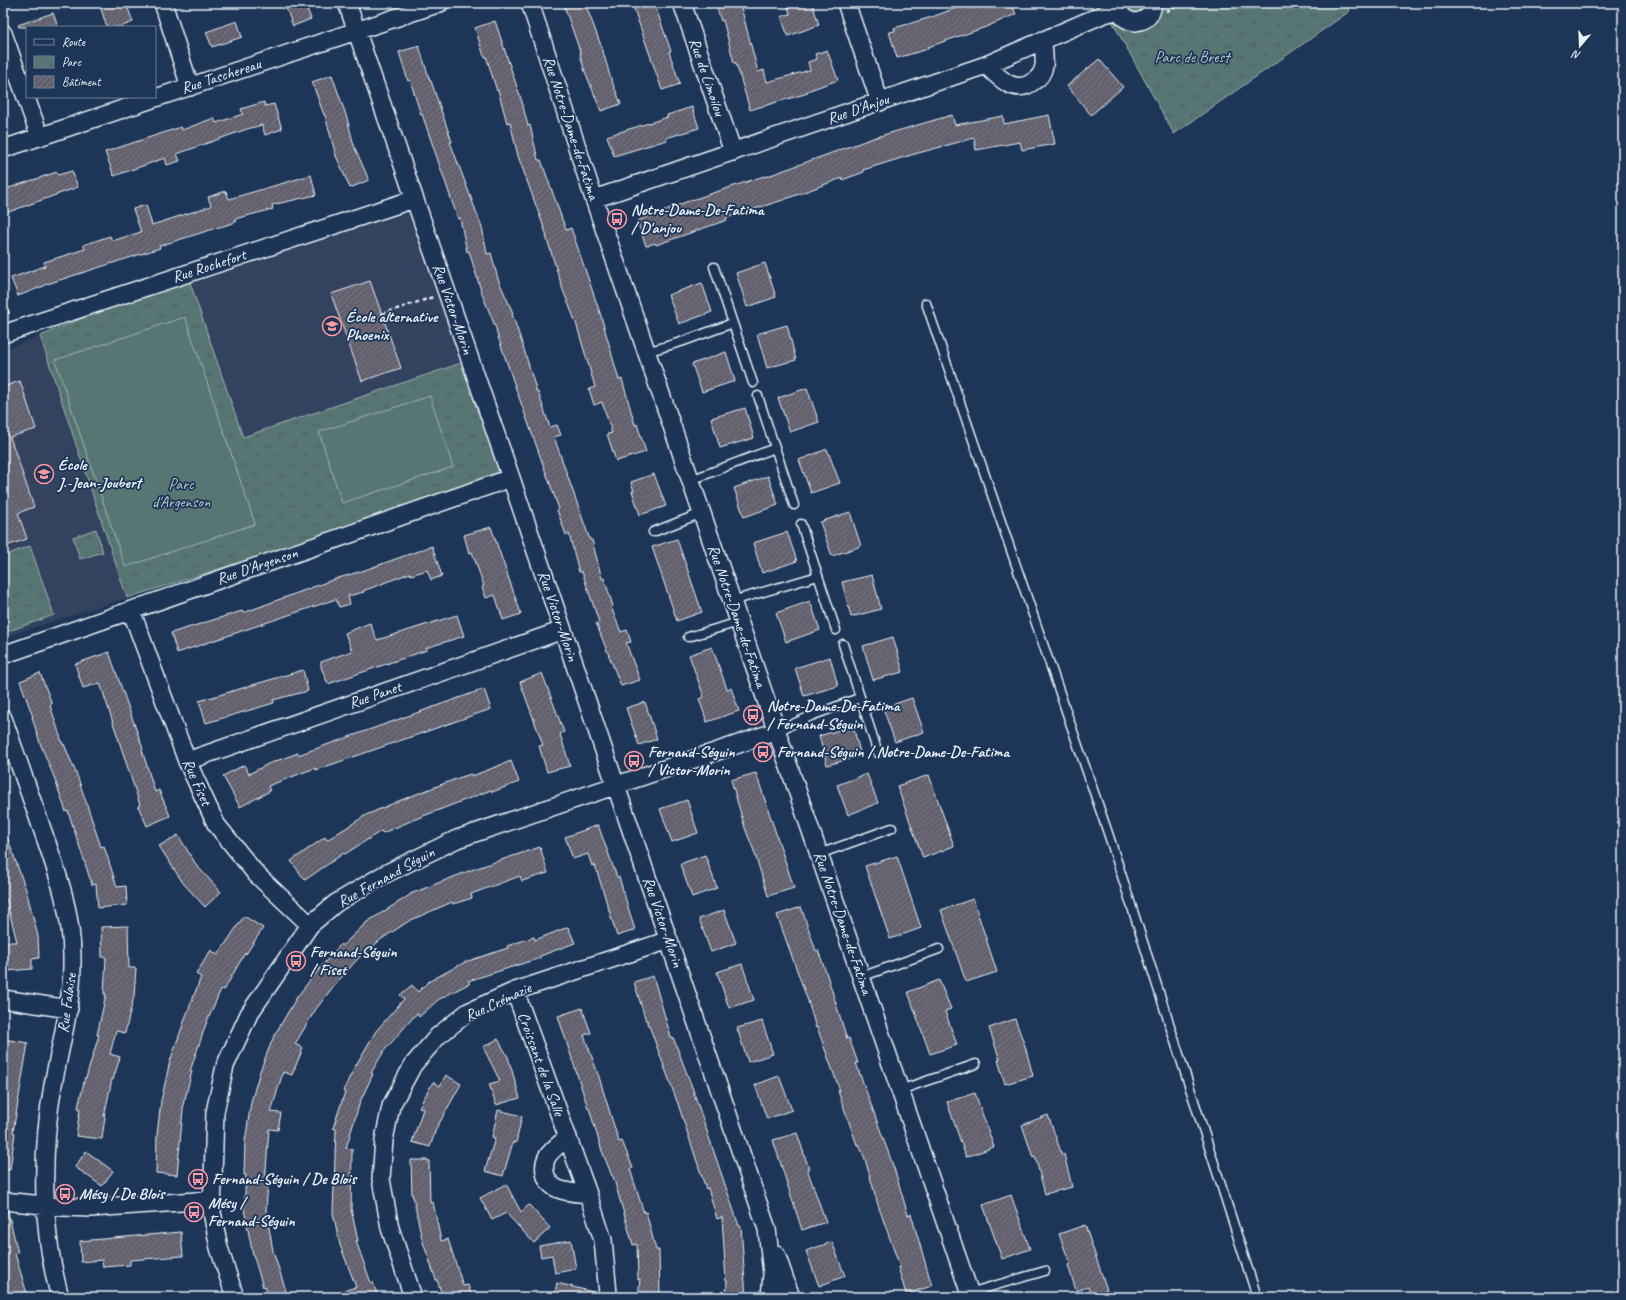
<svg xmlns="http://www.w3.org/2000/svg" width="1626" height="1300" viewBox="0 0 1626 1300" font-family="Caveat,sans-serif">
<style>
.built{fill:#32425e}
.park{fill:url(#park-tufts);stroke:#a0b3b6}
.pitch{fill:#577573;stroke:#a0b3b6}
.building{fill:url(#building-hatch);stroke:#e8f1f8}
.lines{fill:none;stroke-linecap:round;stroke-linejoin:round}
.service-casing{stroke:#e8f1f8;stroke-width:11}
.minor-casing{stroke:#e8f1f8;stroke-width:20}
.path{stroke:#e8f1f8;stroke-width:2.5;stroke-dasharray:4 3;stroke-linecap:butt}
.service{stroke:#1d3557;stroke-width:8}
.minor{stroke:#1d3557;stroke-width:17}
.labels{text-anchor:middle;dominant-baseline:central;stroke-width:3.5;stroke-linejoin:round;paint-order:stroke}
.park-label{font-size:16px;fill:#b5c6c9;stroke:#1d3557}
.street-label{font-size:16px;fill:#e8f1f8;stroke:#1d3557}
.poi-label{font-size:16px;font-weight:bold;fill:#e8f1f8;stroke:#1d3557;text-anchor:start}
</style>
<defs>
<pattern id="park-tufts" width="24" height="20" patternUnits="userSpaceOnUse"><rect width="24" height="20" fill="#577573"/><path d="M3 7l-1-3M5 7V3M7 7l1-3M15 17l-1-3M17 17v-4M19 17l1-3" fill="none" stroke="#4e5e5e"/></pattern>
<pattern id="building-hatch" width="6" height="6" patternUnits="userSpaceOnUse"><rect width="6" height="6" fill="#62606d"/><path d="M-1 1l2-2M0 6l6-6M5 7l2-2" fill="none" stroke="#787783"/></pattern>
</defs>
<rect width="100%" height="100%" fill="#1d3557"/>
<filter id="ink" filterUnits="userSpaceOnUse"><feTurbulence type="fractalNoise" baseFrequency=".025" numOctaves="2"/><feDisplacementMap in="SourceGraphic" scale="8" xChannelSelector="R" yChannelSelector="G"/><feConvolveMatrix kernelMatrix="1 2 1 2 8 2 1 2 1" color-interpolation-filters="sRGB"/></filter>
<g filter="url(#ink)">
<path class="built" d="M414 199 470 359 243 438 187 274Z
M40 336 127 598 3 637V350Z"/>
<path class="park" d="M1136 3H1344L1350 11 1174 134 1107 12Z
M187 274 243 437 464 362 509 477 127 598 40 336Z
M96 529 103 552 80 559 73 537Z
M30 546 54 615 3 633V556Z"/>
<path class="pitch" d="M185 317 255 524 125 567 55 360Z
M430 396 453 467 342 503 319 432Z"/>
<path class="building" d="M99 3H126L133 22 120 27H107Z
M284 3H305L311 19 293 26Z
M563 3H585L602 48 610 76 621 104 601 111 584 69 580 54H581Z
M632 3H654L671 51 669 52 680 84 662 90Z
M724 3H740L758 72 764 70 767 82 810 70 808 62 817 59 815 54 827 50 838 80 807 91 808 93 750 110 736 63H734L723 20 721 21 716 5Z
M787 3H812L819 25 788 36 781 17 790 14Z
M969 3H1011L1016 14 986 27 928 47V49L897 58 889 32 895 31 894 28 932 17Z
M53 13 58 27H19L18 25Z
M237 21 242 37 212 47 206 32Z
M495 21 522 102 528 126 530 125 538 160H541L566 230 571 228 601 316 619 380 622 379 635 425 637 424 646 452 616 461 607 434 612 433 602 402 594 405 589 389 595 387 576 323 563 290 546 236H547L518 156 510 122 507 123 498 90 497 91 486 56H484L475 28Z
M419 46 430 81H431L452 142H450L482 227 487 254 491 253 498 279 513 313 512 314 523 346 537 393 538 392 550 427 557 425 561 435 554 437 590 540H592L602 579 604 578 613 606 611 607 621 632 627 630 631 642 626 643 640 680 621 686 596 623 599 622 582 572H579L569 534 566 535 557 510 559 509 516 389 496 331H497L482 294 469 251 467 252 460 218 458 219 422 114 421 115 410 80 408 81 399 52Z
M1099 59 1123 87 1091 115 1067 86Z
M332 75 347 118 354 146 369 180 350 188 336 156 325 115H324L312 82Z
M264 102 265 106 274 104 282 129 265 135 262 125 247 129 177 154 180 161 167 165 165 158 114 176 105 152 181 127 182 130 214 118 216 123 243 114 241 109Z
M692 107 699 128 666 138 667 140 614 156 607 136 668 117 667 115Z
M952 115 955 125 1003 116 1004 124 1049 115 1055 144 1022 150 1020 142 976 150 974 138 911 155 863 170 864 172 842 180V178L783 200 726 218 727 220 656 245 655 243 646 246 637 221 686 202 764 176 765 177 873 138Z
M72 171 78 187 3 214V190L57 172 58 175Z
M311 175 316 195 272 205 273 209 235 219 236 222 159 246 160 248 44 285V286L18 296 11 278 45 266 44 262 85 249 83 245 110 236 112 241 141 232 133 209 146 205 152 225 211 206 208 197 226 191 229 199Z
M765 263 776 297 747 307 736 273Z
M370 281 401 368 362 381 331 294Z
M702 283 712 312 679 324 668 295Z
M787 325 796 360 767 368 757 334Z
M726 352 735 381 702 392 692 364Z
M20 381 36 429 10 437 34 507 18 513 27 539 3 547V387Z
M807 388 819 422 790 432 778 398Z
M745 408 754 438 720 448 711 418Z
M827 449 840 483 811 493 799 460Z
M654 474 666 506 640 515 632 491H634L631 482Z
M768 476 778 505 744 517 734 488Z
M850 512 861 546 832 556 820 522Z
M491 527 521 614 503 620 495 595 486 598 482 587 484 586 472 552 469 553 464 535Z
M787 532 797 561 762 573 753 543Z
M677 539 702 612 677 621 652 547Z
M432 546 442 576 431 580 427 570 411 575 410 573 363 591 364 592 348 596 350 604 339 607 336 599 177 653 171 633 242 611 243 613 332 580 362 571Z
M872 575 881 609 851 617 842 582Z
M810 601 820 630 786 642 776 613Z
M457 615 464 636 426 648 427 650 328 684 321 667V662L352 651 345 633 370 623 377 640Z
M893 637 903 672 873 680 863 646Z
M712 647 727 689 731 688 739 711 707 722 699 699 704 697 689 655Z
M109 652 143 749 142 750 155 792 159 790 170 816 147 826 138 806 140 805 100 683 83 688 75 664Z
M830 657 838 686 804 696 795 668Z
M303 670 308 691 273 700 274 703 206 723 199 701Z
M40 673 52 704 50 705 63 745 64 744 78 778 101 847 104 846 117 887 126 886 127 905 98 908 96 884 92 885 68 811 66 812 54 777 40 743 32 717H33L20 681Z
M542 673 564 732 560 734 570 766 547 772 539 746 543 745 520 682Z
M484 689 491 709 316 770 315 768 268 786 270 791 240 807 223 776 244 765 249 774 268 764 298 753V755Z
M912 698 924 732 895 742 883 708Z
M645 702 657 739 639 745 626 708Z
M853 726 861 756 827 765 819 736Z
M511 761 519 782 492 792 491 790 413 820 383 833 381 831 345 854 344 853 305 880 291 861 325 837 327 840 366 815 401 800 461 777 471 774 472 776Z
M756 773 794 888 768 896 754 851 745 828 731 780Z
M867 774 878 803 848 815 837 785Z
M929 775 954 846 923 858 897 786Z
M687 800 698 833 672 842 660 809Z
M598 825 617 877H619L635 930 617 936 595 865 592 866 588 854 573 859 565 837Z
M5 831 26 890 38 936 39 958 32 959V969L6 971 4 942H17L6 899 3 900V832Z
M178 835 197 866 221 892 205 907 183 883 159 846Z
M540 847 548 873 522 881 520 876 471 894 472 898 453 904 452 902 409 921 380 940 363 956 362 954 332 988 316 1009 295 1044 303 1048 292 1075 283 1072 271 1112 281 1113 278 1130 269 1129 265 1183H268L266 1210 273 1251 288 1297H269L265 1286 263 1287 252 1251 244 1209 246 1175H244L245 1142 251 1102 260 1071 274 1036 297 997 318 970 341 944 342 946 367 922 410 895V894L474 869Z
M705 855 717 888 692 897 680 864Z
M897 856 921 928 890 939 865 866Z
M973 899 997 972 966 982 941 910Z
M801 907 816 951 818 950 827 975 847 1039 849 1038 858 1063H856L895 1171 908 1215 911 1214 932 1286 906 1294 898 1267H900L878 1205 865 1159 859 1144 857 1145 838 1091H840L817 1027 816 1028 808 1001 777 915Z
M724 910 736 943 711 952 699 919Z
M244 916 263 928 246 954 245 953 224 990 221 989 206 1024 190 1071H192L185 1099H184L177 1175 156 1173 157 1135 161 1101 170 1061 186 1016 201 977 196 974 211 950 218 955Z
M128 926 129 968H136L134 996 125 1033 116 1031 110 1054 120 1057 113 1080 112 1079 104 1117H105L102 1139 76 1136 80 1109 78 1108 85 1077 86 1078 99 1035H97L106 994H104L106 957H102L101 927Z
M568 927 575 943 540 956V958L468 981 470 983 438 1000 419 1017 417 1013 384 1051 371 1073 373 1074 360 1102 346 1148 352 1149 351 1209 358 1241H356L371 1283 373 1282 378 1297H334L333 1294 356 1287 340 1245 333 1213 336 1129 333 1128 345 1092 343 1091 353 1070 376 1031 404 999 400 995 412 985 418 992 428 982 465 962 508 948 507 946 534 937 535 940Z
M742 964 754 1000 729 1008 717 972Z
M653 976 671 1037H673L692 1087 739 1226H741L746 1297H726L727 1281H726L722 1217 717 1219 708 1188 706 1189 678 1104 647 1020 646 1021 634 982Z
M939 980 951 1009 945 1011 957 1045 930 1054 908 992Z
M582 1008 591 1033 584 1035 599 1077 619 1142 622 1141 633 1168 630 1169 644 1213 646 1212 656 1250H659L660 1297H638L640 1279 638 1280 637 1244 633 1245 613 1176H612L602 1151 589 1108H588L558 1016Z
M1015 1019 1025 1046 1033 1076 1005 1084 998 1060H1000L989 1028Z
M762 1021 773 1054 748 1062 737 1028Z
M3 1039 28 1043 13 1132 15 1133 10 1170H3Z
M498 1039 508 1057 520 1098 496 1105 489 1084 500 1081 483 1047Z
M446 1075 461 1084 436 1129 430 1147 412 1142 423 1109 419 1107 433 1082 440 1086Z
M779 1076 792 1110 767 1119 755 1085Z
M975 1093 994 1147 966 1157 947 1102Z
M498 1110 522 1116 516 1143 513 1142 503 1176 485 1171 495 1138 492 1137Z
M1048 1115 1062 1155 1064 1154 1072 1187 1045 1194 1035 1156 1033 1157 1022 1125Z
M797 1133 809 1169H807L826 1222 802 1230 773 1140Z
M86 1151 113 1171 102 1186 75 1167Z
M411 1160H429L430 1203 433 1202 441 1241 448 1239 463 1286 468 1285 472 1297H438V1296L442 1294 437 1280H436L422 1239 413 1196H412Z
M506 1184 521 1212 529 1205 550 1228 534 1243 506 1213 492 1220 480 1198Z
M1011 1195 1030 1249 1002 1259 983 1205Z
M3 1211 8 1212 18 1253 15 1254 28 1297H3Z
M1085 1225 1107 1290 1091 1295 1088 1287 1076 1291 1068 1265 1070 1264 1059 1234Z
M181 1232 183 1256 130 1260V1265L103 1267 102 1260 81 1262 80 1241Z
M571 1240 576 1269 555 1273 552 1255 541 1257 539 1246Z
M832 1242 845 1276 819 1286 806 1251Z
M557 1283 597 1293 596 1297H554Z"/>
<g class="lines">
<g class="service-casing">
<path id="service" d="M714 267 753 383
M926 303 1109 836 1257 1297
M646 352 681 342 733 323
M758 396 794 505
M691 480 775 448
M801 524 836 630
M653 532 702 513
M732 601 818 576
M688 637 739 622
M843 644 878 753
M777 731 811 716 859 698
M819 854 892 828
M861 977 939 949
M900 1090 976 1064
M969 1293 1045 1271"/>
</g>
<g class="minor-casing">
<path id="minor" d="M163 3 190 87
M347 3 511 478 767 1229 772 1274 770 1297
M530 3 594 199 971 1297
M682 3 733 152
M846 3 880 102
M1118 3C1118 14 1124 20 1135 22 1146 21 1152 15 1153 3
M3 33 40 137
M986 65C999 78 1015 96 1034 81 1039 78 1043 72 1044 66 1045 58 1043 48 1043 40
M3 149 440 3
M594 199 986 65 1104 14 1119 10
M3 334 414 199
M131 610 187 761 216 824 256 874 310 925
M3 655 511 478
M3 718C16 754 28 790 41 826 56 869 72 911 72 957 73 1002 61 1041 53 1085 41 1153 41 1230 60 1297
M187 761 563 630
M515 991 588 1194 603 1240 608 1294 607 1297
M3 999 69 1009
M568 1137C561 1143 552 1149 547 1157 545 1161 544 1167 545 1172 548 1193 571 1192 588 1194
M3 1201 63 1207 90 1208 212 1200
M776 1254 791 1297
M235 1297 219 1248 212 1212 215 1112 225 1066 249 1014 310 925 336 903 383 875 457 839 777 731
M413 1297 390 1228 381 1179 384 1140 391 1106 413 1065 438 1036 468 1012 515 991 669 940"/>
</g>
<path class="path" d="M1166 11 1186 3
M3 297 10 317
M382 314 433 297"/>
<use href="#service" class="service"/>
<use href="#minor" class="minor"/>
</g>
</g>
<defs>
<g id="bus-ring" transform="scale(1)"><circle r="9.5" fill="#1d3557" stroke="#ff9aa2" stroke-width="1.5"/><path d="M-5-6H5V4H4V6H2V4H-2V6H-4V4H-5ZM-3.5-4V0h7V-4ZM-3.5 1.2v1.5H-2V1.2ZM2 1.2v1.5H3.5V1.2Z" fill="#ff9aa2"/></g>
<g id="school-ring" transform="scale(1)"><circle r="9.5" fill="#1d3557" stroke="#ff9aa2" stroke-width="1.5"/><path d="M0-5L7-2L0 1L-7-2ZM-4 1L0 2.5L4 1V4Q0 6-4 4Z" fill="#ff9aa2"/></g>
</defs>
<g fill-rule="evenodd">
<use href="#bus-ring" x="617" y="219"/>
<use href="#school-ring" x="332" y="326"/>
<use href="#school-ring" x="44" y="474"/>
<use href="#bus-ring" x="753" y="715"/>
<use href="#bus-ring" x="763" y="752"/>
<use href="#bus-ring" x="634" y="761"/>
<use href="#bus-ring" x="296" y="961"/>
<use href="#bus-ring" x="198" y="1179"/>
<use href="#bus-ring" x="65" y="1194"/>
<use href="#bus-ring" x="194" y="1212"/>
</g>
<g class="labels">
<g class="park-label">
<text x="1192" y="57">Parc de Brest</text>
<text x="181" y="484">Parc<tspan x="181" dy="18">d'Argenson</tspan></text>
</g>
<g class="street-label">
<text transform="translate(221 76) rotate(-18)">Rue Taschereau</text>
<text transform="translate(707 77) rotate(71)">Rue de Limoilou</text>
<text transform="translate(858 109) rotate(-19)">Rue D'Anjou</text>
<text transform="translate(571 128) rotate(72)">Rue Notre-Dame-de-Fatima</text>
<text transform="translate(209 266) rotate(-18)">Rue Rochefort</text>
<text transform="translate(453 309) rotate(71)">Rue Victor-Morin</text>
<text transform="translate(257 566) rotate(-19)">Rue D'Argenson</text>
<text transform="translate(558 616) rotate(71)">Rue Victor-Morin</text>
<text transform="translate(737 616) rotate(71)">Rue Notre-Dame-de-Fatima</text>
<text transform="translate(375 695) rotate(-19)">Rue Panet</text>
<text transform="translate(197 782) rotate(66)">Rue Fiset</text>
<text transform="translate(386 877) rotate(-29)">Rue Fernand Séguin</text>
<text transform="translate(663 922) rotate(71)">Rue Victor-Morin</text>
<text transform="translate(843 923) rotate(71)">Rue Notre-Dame-de-Fatima</text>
<text transform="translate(498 1002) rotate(-25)">Rue Crémazie</text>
<text transform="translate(67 1003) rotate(-82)">Rue Falaise</text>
<text transform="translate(541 1064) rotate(70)">Croissant de la Salle</text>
</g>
<g class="poi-label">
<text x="631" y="210">Notre-Dame-De-Fatima<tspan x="631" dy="18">/ D'anjou</tspan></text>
<text x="346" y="317">École alternative<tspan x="346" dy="18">Phoenix</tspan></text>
<text x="58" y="465">École<tspan x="58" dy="18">J.-Jean-Joubert</tspan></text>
<text x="767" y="706">Notre-Dame-De-Fatima<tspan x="767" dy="18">/ Fernand-Séguin</tspan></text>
<text x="648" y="752">Fernand-Séguin<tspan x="648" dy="18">/ Victor-Morin</tspan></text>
<text x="777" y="752">Fernand-Séguin / Notre-Dame-De-Fatima</text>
<text x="310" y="952">Fernand-Séguin<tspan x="310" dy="18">/ Fiset</tspan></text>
<text x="212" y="1179">Fernand-Séguin / De Blois</text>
<text x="79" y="1194">Mésy / De Blois</text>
<text x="208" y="1203">Mésy /<tspan x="208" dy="18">Fernand-Séguin</tspan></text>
</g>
</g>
<rect width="1626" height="1300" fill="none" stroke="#1d3557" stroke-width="16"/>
<rect x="8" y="8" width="1610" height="1284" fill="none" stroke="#e8f1f8" stroke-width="1.5" filter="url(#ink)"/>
<rect x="26" y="26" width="130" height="72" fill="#1d3557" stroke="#6e8097"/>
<rect x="34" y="39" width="20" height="6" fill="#1d3557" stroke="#6e8097"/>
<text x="62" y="46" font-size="12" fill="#e8f1f8">Route</text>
<rect x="34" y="56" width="20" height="12" fill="url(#park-tufts)" stroke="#6e8097"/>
<text x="62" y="66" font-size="12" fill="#e8f1f8">Parc</text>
<rect x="34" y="76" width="20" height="12" fill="url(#building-hatch)" stroke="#6e8097"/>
<text x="62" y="86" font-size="12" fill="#e8f1f8">Bâtiment</text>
<g transform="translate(1580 46) rotate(199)" stroke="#1d3557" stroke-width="3" paint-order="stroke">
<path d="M0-3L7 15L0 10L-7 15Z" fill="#e8f1f8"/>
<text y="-6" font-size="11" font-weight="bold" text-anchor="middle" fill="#e8f1f8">N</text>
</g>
</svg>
